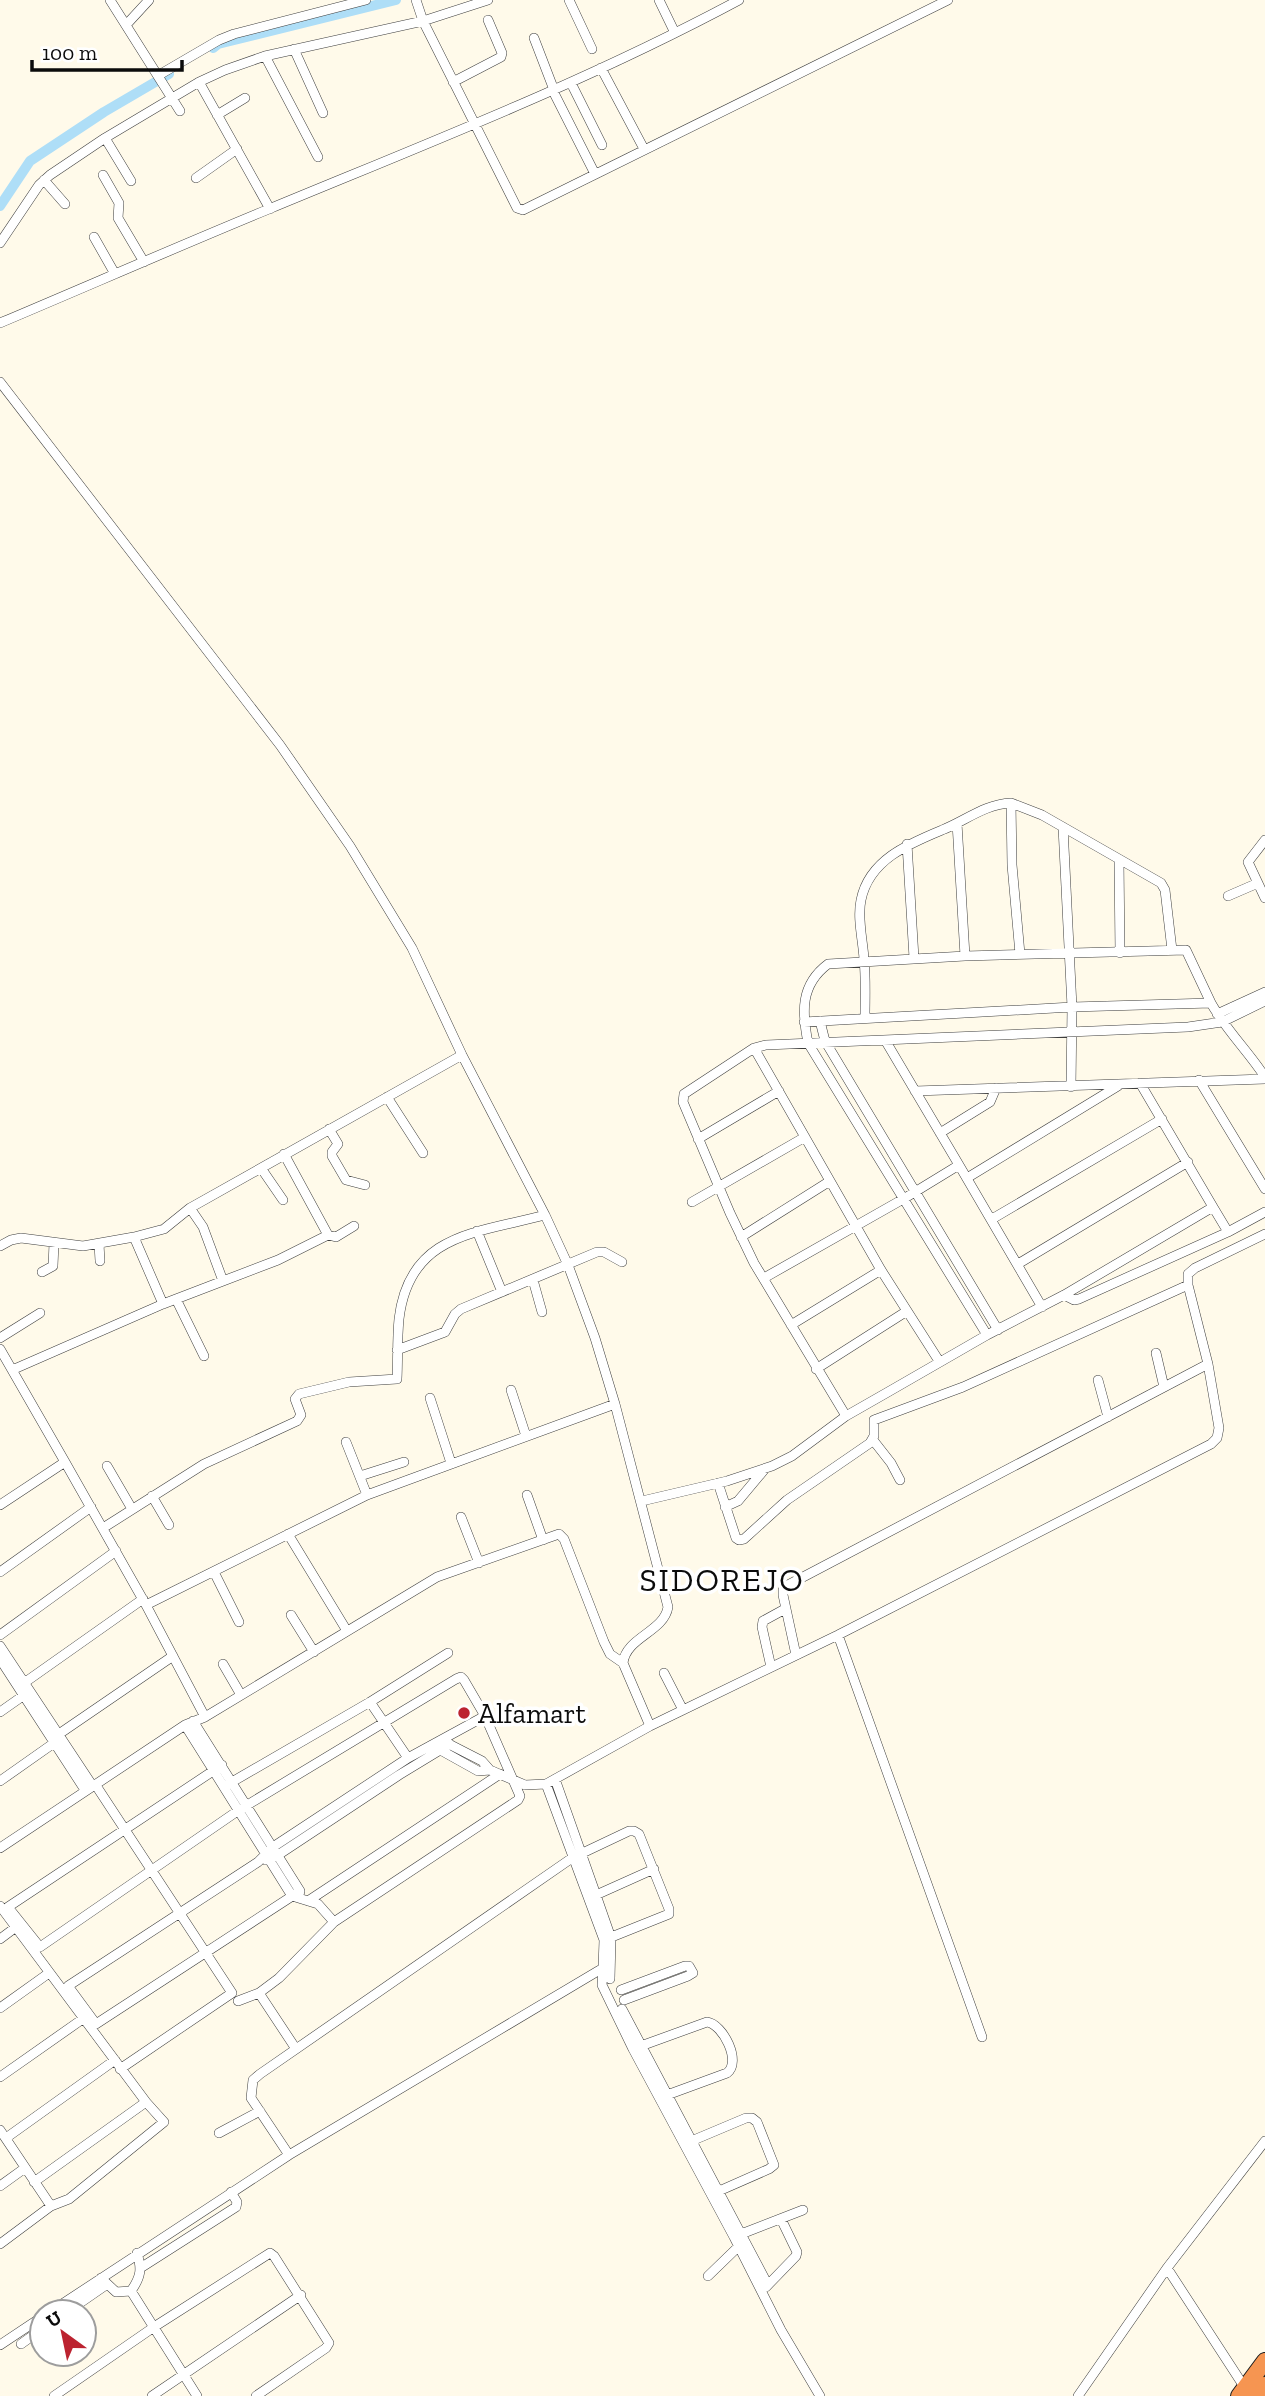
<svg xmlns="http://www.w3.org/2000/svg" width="1265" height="2396" viewBox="0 0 1265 2396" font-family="'Zilla Slab',serif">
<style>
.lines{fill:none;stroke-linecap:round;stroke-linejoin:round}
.canal{stroke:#aedef7;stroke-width:10}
.street-casing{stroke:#3e3e3e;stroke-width:10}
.highway-casing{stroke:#1c1c1c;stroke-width:18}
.street{stroke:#fff;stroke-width:9}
.highway{stroke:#f69551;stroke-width:16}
.poi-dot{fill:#bc2330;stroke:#fff;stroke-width:2.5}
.labels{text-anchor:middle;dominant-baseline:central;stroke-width:7;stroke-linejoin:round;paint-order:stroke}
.poi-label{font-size:28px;fill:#0b0b0b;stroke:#fff;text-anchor:start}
.quarter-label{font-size:32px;letter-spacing:2px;fill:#0b0b0b;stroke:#fff}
</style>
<rect width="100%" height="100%" fill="#fffaea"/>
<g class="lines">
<path class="canal" d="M213 48 218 44 396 0
M0 206 30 161 104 112 169 74"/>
<g class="street-casing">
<path id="street" d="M110 0 180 111
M416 0 423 21 517 208 523 210 948 0
M569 0 592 49
M659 0 675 33
M126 25 149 0
M534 38 554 90
M294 49 323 113
M265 56 318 157
M601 68 644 149
M159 75 219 40 234 34 366 0
M199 82 270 209
M453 82 501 57 502 53 488 20
M571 83 602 145
M553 91 595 174
M217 115 245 98
M105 138 131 181
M103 175 119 203 118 218 144 262
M196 178 237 149
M44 180 65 204
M94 237 115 274
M0 243 39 185 50 175 105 138 199 82 225 70 265 56 423 21 488 0
M0 323C90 285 179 246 269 209 428 143 586 82 739 0
M0 382 280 745 350 846 412 948 462 1055 545 1215 568 1265 595 1338 615 1404 668 1607C664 1632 626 1637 623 1663L650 1726
M1011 803 1042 815 1161 883 1165 890 1172 950
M957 823 965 956
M1265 840 1248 862 1265 898
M907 844 914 958
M1119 860 1120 953
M1228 896 1258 883
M1211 1003C1226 1030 1248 1051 1265 1077
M1217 1014 1265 992
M865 1018C865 998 866 978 864 959 863 941 857 918 861 900 869 860 908 844 942 830 965 821 985 804 1011 803L1012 865 1020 954
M820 1021 825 1041 998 1330
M804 1022 1072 1007 1063 827
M754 1048 881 1270 939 1361
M1199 1080 1265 1189
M915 1091 1265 1079
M387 1097 423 1153
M329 1129 338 1144 332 1152V1156L346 1180 365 1185
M940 1133 990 1102 996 1088
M698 1139 779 1091
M284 1154 328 1235
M959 1165 1042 1307
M261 1168 283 1200
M967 1178 1118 1086
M692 1202 805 1137
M1213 1207 1228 1232
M992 1219 1162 1119
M477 1231 502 1292
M741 1237 830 1181
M99 1244 100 1261
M0 1246 11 1240 21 1238 83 1246 134 1237
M1018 1264 1188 1162
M42 1272 53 1266 54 1243
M764 1278 905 1198 959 1165 885 1040
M533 1280 542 1312
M223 1281 278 1260 328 1235 336 1237 354 1226
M1064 1295 1074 1300 1079 1299 1228 1232 1265 1212
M176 1299 204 1356
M163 1304 134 1237 164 1229 190 1208
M791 1325 881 1270
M987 1335 808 1043C802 1012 800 985 828 964L965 956 1186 950 1211 1003 1072 1007 1071 1087
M0 1338 40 1313
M0 1349 65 1462
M397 1350 445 1332 455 1314 461 1309 597 1252H604L622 1262
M1156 1353 1164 1387
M816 1369 907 1311
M12 1370 163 1304 223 1281 203 1227 190 1208 462 1055
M1098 1380 1108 1417
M511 1390 526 1436
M430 1398 451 1463
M846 1416 754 1263 730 1213 683 1102 684 1094 754 1048 766 1045 1188 1027 1222 1022 1265 1001
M873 1440 891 1463 900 1480
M346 1442 367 1495
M107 1466 132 1509
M360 1476 404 1462
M718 1483 736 1538 739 1540 744 1539 787 1500 870 1443 874 1436V1420L963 1387 1188 1285
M527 1495 543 1540
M152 1496 169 1525
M642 1501 727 1481 772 1466 792 1456 846 1416 888 1392 987 1335 1064 1295 1213 1207 1140 1083
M0 1505 65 1462 146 1605 205 1717
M725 1507 738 1501 764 1470
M461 1517 479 1563
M103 1528 204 1464 297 1421 301 1415 295 1399 299 1394 349 1382 397 1379C398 1359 397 1339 399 1319 409 1233 478 1233 545 1215
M288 1534 347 1631
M0 1572 91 1507
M214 1572 239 1622
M146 1605 367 1495 615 1404
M291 1615 314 1652
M0 1635 116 1551
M838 1635 982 2037
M0 1646 92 1785
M796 1655 783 1595V1590L786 1586 1208 1364
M0 1659 85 1790
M223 1664 241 1695
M771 1667 762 1627 763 1621 785 1609
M664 1673 683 1710
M24 1683 143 1599
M370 1702 408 1758
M0 1712 27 1693
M193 1721 300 1891 299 1895
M185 1725 292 1896 318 1904 334 1922
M441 1740 482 1761 490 1770 525 1785 546 1784 650 1726 838 1635 1211 1444 1217 1438 1219 1428 1208 1364 1188 1285V1274L1195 1268 1265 1234
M435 1747 478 1771 490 1770
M222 1765 8 1907 40 1947 239 1810 456 1679 461 1677 464 1680 485 1716 520 1796 518 1800 334 1922 279 1978 259 1993 238 2001
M555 1779 596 1895 654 1869
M0 1781 54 1743 59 1734 173 1656
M95 1784 232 1993 120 2069
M546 1784 604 1940 603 1968
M225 1786 370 1702 448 1653
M0 1848 185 1725 205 1717 437 1577 559 1534 564 1539 604 1642 610 1654 623 1663
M266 1860 278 1855 399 1775 450 1744
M300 1891 96 2024 68 1986 258 1862 273 1847 408 1758 485 1716
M596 1895 611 1938 610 1979
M308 1901 500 1774
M0 1906 146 2102 34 2182
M0 1939 16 1927
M621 1990 685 1966H689L693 1973 688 1976 624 2000
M259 1993 296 2049
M0 2008 49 1973
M622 2009 768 2285
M638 2047 707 2022C723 2024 742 2062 727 2073L667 2095
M0 2077 84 2018
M0 2130 51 2206
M219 2133 260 2111
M6 2138 115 2060
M689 2142 746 2118H752L757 2122 774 2165 769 2169 719 2191
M289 2155 251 2098 253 2080 260 2074 572 1858 629 1831H634L639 1834 669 1909V1914L604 1940
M0 2186 25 2168
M736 2236 803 2210
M0 2244 51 2206 69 2199 164 2122 146 2102
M142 2267 236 2207 237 2202 231 2192
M1167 2268 1245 2388
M708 2276 739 2246
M101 2278 116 2292 131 2291C141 2277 142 2269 137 2253
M766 2287 796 2256 797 2252 781 2219
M131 2291 197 2396
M50 2312 289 2155 603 1968 602 1985 633 2049 734 2237 781 2330 820 2396
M67 2312 106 2285
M21 2344 42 2329
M0 2345 42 2317
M54 2396 154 2327 270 2253 274 2256 329 2343 326 2348 256 2396
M152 2396 301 2295
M1078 2396 1167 2268 1265 2141"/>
</g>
<g class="highway-casing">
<path id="highway" d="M1239 2396 1265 2361
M1257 2396 1265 2385"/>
</g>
<use href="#street" class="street"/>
<use href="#highway" class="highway"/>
</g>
<circle class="poi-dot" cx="464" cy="1713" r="7"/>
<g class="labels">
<g class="poi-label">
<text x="478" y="1713">Alfamart</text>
</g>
<g class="quarter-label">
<text x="722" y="1580">SIDOREJO</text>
</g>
</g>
<g transform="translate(63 2333) rotate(327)"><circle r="33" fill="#ffffff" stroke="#9d9d9d" stroke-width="2"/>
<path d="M0-5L12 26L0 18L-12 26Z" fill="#bc2330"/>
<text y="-10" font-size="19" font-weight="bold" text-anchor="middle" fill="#0b0b0b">U</text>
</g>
<path d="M32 60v10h150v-10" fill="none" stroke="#0b0b0b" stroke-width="3.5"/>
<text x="42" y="60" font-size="21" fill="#0b0b0b" stroke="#ffffff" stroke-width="5" paint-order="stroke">100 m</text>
</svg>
